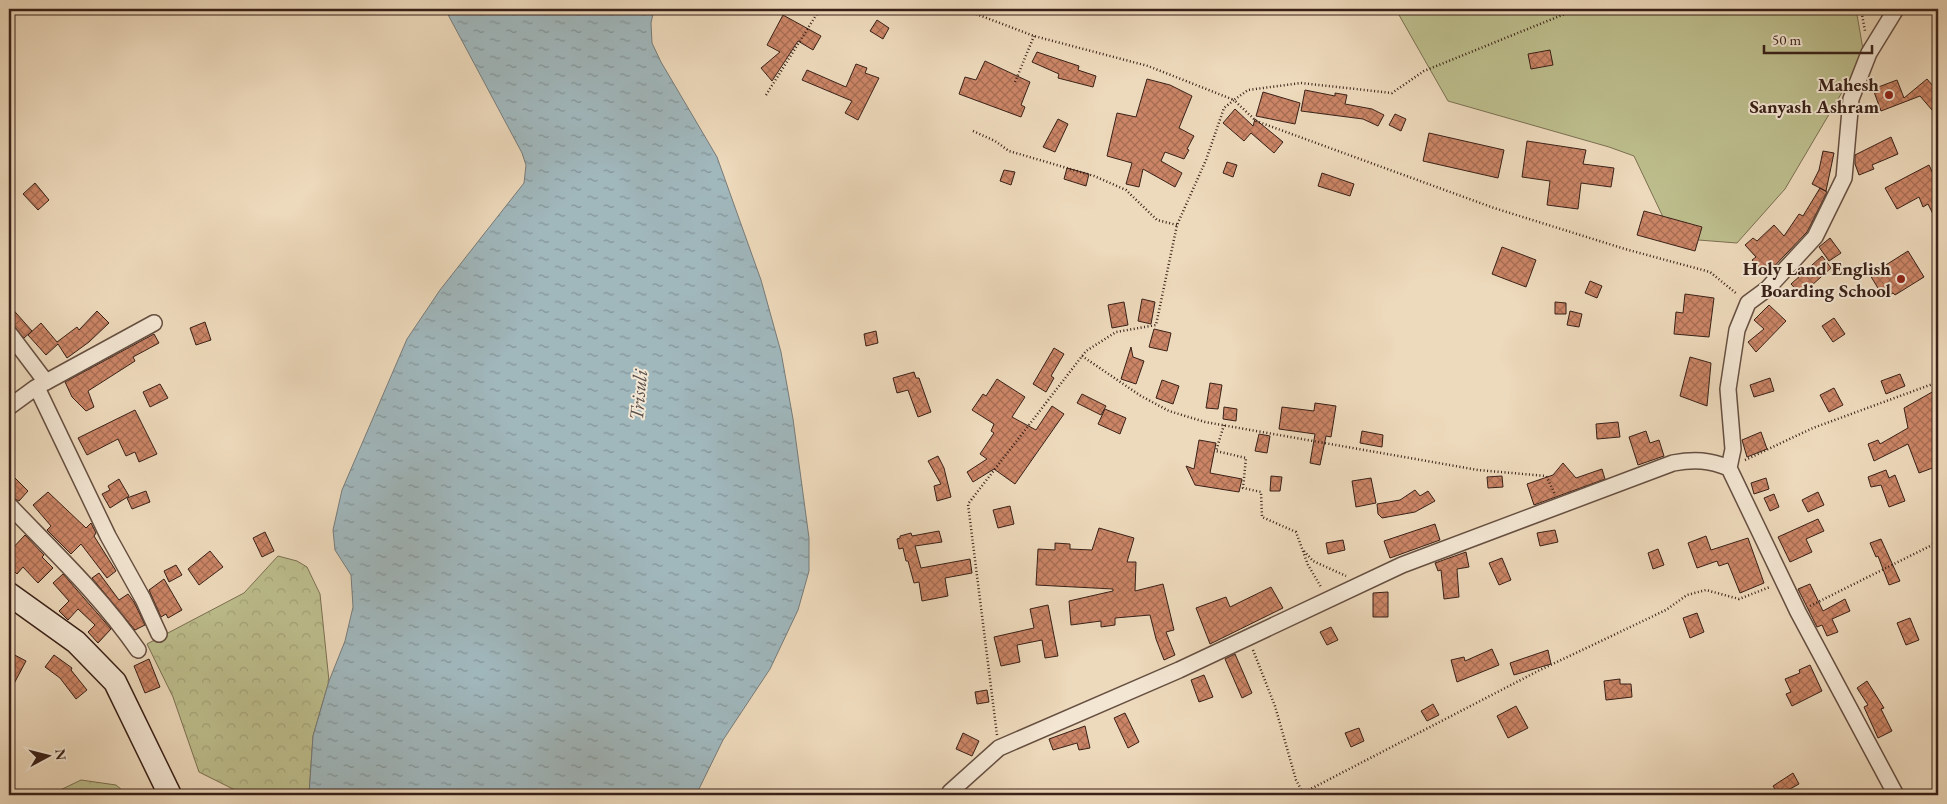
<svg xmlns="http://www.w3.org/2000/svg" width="1947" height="804" viewBox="0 0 1947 804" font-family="'EB Garamond',serif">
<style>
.forest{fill:url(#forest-crowns);stroke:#7b7052}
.park{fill:#bdbe8d;stroke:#7b7052}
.water{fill:url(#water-ripples);stroke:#777b7a}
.building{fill:url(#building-cross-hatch);stroke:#392118}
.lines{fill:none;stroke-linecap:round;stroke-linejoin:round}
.street-casing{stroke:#664f41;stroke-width:18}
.secondary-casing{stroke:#392118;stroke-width:25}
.path{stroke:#392118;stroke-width:2.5;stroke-dasharray:1 2.5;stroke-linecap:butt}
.street{stroke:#f3e6d3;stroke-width:15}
.secondary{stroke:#f3e6d3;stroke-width:22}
.poi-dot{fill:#8f2418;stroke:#f3e6d3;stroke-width:2}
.labels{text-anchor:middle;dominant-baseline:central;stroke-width:4;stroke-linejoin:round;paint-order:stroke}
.poi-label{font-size:19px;font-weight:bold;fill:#392118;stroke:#f3e6d3;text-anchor:end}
.water-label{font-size:20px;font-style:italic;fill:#584e49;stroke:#f3e6d3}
</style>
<defs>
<pattern id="forest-crowns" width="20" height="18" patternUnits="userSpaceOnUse" patternTransform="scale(1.25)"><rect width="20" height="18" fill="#bdbe8d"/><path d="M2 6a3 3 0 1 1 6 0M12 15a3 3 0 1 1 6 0" fill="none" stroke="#a3a379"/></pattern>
<pattern id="water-ripples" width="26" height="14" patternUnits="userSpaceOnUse" patternTransform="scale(1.25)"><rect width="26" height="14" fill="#a0b7bc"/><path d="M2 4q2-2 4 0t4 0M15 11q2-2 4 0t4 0" fill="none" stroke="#839498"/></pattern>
<pattern id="building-cross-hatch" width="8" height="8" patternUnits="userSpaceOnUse" patternTransform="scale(1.25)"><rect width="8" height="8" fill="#cb8566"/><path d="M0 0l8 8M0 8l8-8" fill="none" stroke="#a66c53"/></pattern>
</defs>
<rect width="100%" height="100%" fill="#edd9bb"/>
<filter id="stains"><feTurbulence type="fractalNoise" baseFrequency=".004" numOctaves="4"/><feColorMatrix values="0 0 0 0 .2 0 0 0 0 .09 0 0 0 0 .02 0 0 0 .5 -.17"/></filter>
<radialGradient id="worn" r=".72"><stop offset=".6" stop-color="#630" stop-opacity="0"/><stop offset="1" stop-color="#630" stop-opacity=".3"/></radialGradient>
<path class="forest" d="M278 556 297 561 307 567 320 594 329 681 313 736 309 795H241V793L199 772 173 697 147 644 244 593Z
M81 780 116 785 128 795H50Z"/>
<path class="park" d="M1413 9H1856L1864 55 1785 189 1737 243 1673 238 1634 156 1609 147 1448 101 1399 15Z"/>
<path class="water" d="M445 9H654L651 23 652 43 661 62 717 157 761 280 781 352 793 419 809 538V571L798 610 770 669 723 740 696 795H309L313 736 329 681 345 641 353 607 351 575 335 550 333 530 342 490 407 339 440 290 524 183 526 165 522 153Z"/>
<path class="building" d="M783 15 821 36 813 50 798 41 772 81 761 68 780 52 767 45Z
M877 20 889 28 883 39 870 31Z
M1550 50 1553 65 1531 69 1528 54Z
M1037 52 1079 66 1078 70 1096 76 1093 87 1058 78 1059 74 1032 62Z
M985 61 1030 82 1021 105 1025 107 1021 117 959 94 965 77 976 80Z
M856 64 867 68 865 73 879 78 858 120 845 113 852 101 802 80 807 70 846 87Z
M1147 79 1170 85 1192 96 1179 128 1194 136 1187 149 1189 150 1184 159 1165 152 1161 161 1182 173 1175 187 1143 169 1139 187 1126 184 1132 163 1107 156 1117 113 1136 117Z
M1927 79 1938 92V117L1920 96 1881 111 1873 89 1897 80 1904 98Z
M1305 90 1335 96V93L1347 95 1345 104 1372 109 1384 115 1378 126 1363 119 1301 111Z
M1263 92 1300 103 1295 124 1256 116Z
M1235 109 1253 126 1255 119 1283 142 1274 153 1251 133 1244 141 1223 123Z
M1395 114 1406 119 1401 131 1389 125Z
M1058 119 1068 124 1055 152 1043 147Z
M1429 133 1504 150 1498 178 1423 161Z
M1891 137 1898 154 1872 165 1874 169 1859 175 1855 164V155Z
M1527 141 1586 150 1583 164 1614 168 1611 187 1581 183 1578 209 1547 205 1550 181 1522 177Z
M1823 151 1834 153 1826 191 1812 184 1819 170Z
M1227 162 1237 165 1233 177 1223 173Z
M1929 165 1938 184V224L1928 204 1923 207 1919 197 1897 209 1885 188Z
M1067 168 1089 174 1086 186 1064 179Z
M1004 170 1015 172 1011 185 1000 181Z
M1322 173 1354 184 1350 196 1318 186Z
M35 183 49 200 38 210 23 194Z
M1820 188 1827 192 1807 232 1766 275 1752 260 1756 257 1745 245 1753 238 1757 241 1774 225 1784 236 1799 214 1803 216Z
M1644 211 1702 227 1695 251 1637 235Z
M1830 238 1841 253 1829 261 1819 247Z
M1502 247 1536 260 1526 287 1492 274Z
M1908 251 1924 277 1895 295 1893 293 1884 298 1870 275Z
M1822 256 1831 268 1811 286 1814 289 1805 299 1791 284Z
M1590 281 1602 286 1597 298 1585 293Z
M1685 294 1714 298 1709 337 1674 334 1676 312 1683 313Z
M1142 299 1155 302 1151 324 1138 321Z
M1124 302 1128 325 1112 328 1108 305Z
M1555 302 1566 303V314H1555Z
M9 305 32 331 24 338 9 322Z
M1769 305 1786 321 1756 352 1748 342 1764 329 1754 320Z
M97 311 109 323 89 342 67 358 58 344 46 355 28 335 41 323 57 342 77 327 79 330Z
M1570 311 1582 314 1579 327 1567 325Z
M1834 318 1845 334 1833 342 1822 326Z
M205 322 211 340 196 345 190 328Z
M1154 329 1171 333 1167 351 1149 347Z
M876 331 878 343 866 346 864 334Z
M154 334 159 343 133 357 135 361 88 391 94 407 86 411 72 397 65 382Z
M1131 347 1133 357 1144 361 1136 384 1121 379Z
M1054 348 1064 354 1051 376 1054 378 1046 392 1033 384Z
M1690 357 1711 363 1707 406 1680 396Z
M914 372 916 378H919L931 412 918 417 908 390 897 393 893 378Z
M1900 374 1905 386 1886 394 1881 381Z
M1770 378 1774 391 1754 397 1750 385Z
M997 379 1025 397 1012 417 1036 430 1052 406 1064 414 1015 484 994 469 973 482 967 472 987 459 980 454 994 433 991 431 994 424 972 410 983 394 986 396Z
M1162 380 1179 386 1173 404 1156 398Z
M1210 383 1222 385 1218 409 1206 408Z
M160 384 168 398 150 407 143 392Z
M1834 388 1843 405 1829 412 1820 395Z
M1934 391 1938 398V466L1919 473 1908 444 1874 461 1868 444 1878 440 1880 444 1908 428 1904 408Z
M1082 394 1106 406 1101 415 1077 403Z
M1315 403 1336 406 1331 437 1326 436 1320 465 1310 463 1315 434 1279 429 1282 407 1314 411Z
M1224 407 1237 409 1236 421 1223 419Z
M1105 409 1126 418 1120 434 1098 424Z
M135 410 157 454 139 462 135 452 126 456 118 439 87 455 78 438Z
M1618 422 1620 437 1597 439 1596 424Z
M1362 431 1383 435 1382 447 1360 443Z
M1646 431 1650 443 1659 440 1664 456 1638 465 1629 437Z
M1761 432 1767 449 1747 457 1742 440Z
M1259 434 1270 436 1267 453 1255 451Z
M1199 440 1216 443 1210 473 1242 479 1239 492 1195 485 1186 466 1194 469Z
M938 456 944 468 951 497 937 501 934 486 941 484 928 461Z
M1563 463 1576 478 1602 469 1605 479 1534 505 1527 484 1553 475Z
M1886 470 1889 478 1895 475 1905 501 1889 507 1881 485 1871 487 1868 477Z
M9 472 28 491 19 501 9 496Z
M1271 476 1282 477 1280 491H1270Z
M1502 476 1503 487 1488 488 1487 477Z
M1371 478 1376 503 1356 507 1352 481Z
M1766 478 1769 489 1754 494 1751 483Z
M119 479 129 496 110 508 102 494 110 490 108 486Z
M1415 490 1420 496 1428 491 1435 501 1415 512 1382 518 1378 514 1377 504 1400 500Z
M146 491 150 502 132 509 127 498Z
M48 492 86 528 91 523 96 533 94 536 116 571 107 578 81 544 71 554 47 530 51 526 33 505Z
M1818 492 1824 505 1808 512 1802 500Z
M1774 494 1779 507 1770 511 1764 498Z
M1010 506 1014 524 998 528 993 510Z
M1818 519 1824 531 1806 539 1812 552 1790 562 1778 537Z
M1435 524 1440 540 1390 558 1384 541Z
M1099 528 1134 538 1127 562H1136L1135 591 1163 584 1174 630 1166 632 1175 655 1164 660 1156 639 1150 615 1115 618V625L1101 627V621L1071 625 1069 601 1113 591V589L1036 585 1038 549 1055 550V543L1070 544V549L1092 550Z
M1555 530 1558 542 1540 546 1537 533Z
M939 531 942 542 915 546 921 568 970 559 972 573 945 578 948 596 922 601 919 582 914 583 908 561H906L903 548 899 549 897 539 900 538V536L911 533 912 536Z
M265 532 274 551 262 557 253 538Z
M25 535 44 555 42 557 53 568 38 583 23 567 17 574 9 566V552Z
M1706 536 1711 550 1748 538 1764 583 1740 593 1728 563 1719 566 1717 561 1697 568 1688 543Z
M1881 539 1900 581 1889 585 1878 556 1876 557 1870 543Z
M1343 540 1345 550 1328 554 1326 543Z
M1658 549 1664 565 1653 569 1648 553Z
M210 551 223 567 199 585 188 569Z
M1466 552 1469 567 1457 569 1459 597 1444 599 1441 570 1438 571 1435 563Z
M1502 558 1511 580 1499 585 1489 563Z
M176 565 182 575 169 582 164 571Z
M99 573 119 600 128 594 134 602 145 625 135 630 92 578Z
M63 574 111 629 98 643 88 632 95 625 78 609 68 620 59 611 69 601 53 583Z
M164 579 182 610 168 618 166 614 161 617 149 590Z
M1810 584 1823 611 1845 599 1850 611 1832 619 1838 632 1827 636 1822 625 1817 627 1798 589Z
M1271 587 1283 608 1210 644 1196 608 1226 597 1230 607Z
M1388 592V617H1373V593Z
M1048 605 1058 656 1045 658 1042 640 1017 645 1020 662 1001 666 994 637 1034 628 1030 609Z
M1697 613 1704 632 1690 638 1683 618Z
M1910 618 1919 640 1906 645 1897 623Z
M1331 627 1338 640 1327 645 1320 632Z
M1492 649 1499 665 1457 682 1451 660 1464 657 1465 661Z
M1548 650 1551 664 1514 675 1510 663Z
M9 652 26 661 9 693Z
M1235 654 1252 693 1242 698 1225 659Z
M54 655 72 668 71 670 87 690 76 699 60 678 45 667Z
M149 659 160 687 145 693 134 666Z
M1810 665 1822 691 1792 706 1786 694 1791 692 1785 679 1800 673 1799 670Z
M1204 675 1213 697 1199 702 1191 680Z
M1620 679V684H1631L1632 697 1606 700 1604 681Z
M1867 681 1884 708 1881 709 1892 731 1878 738 1864 707 1868 705 1857 688Z
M987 690 989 702 977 704 975 692Z
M1433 704 1439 715 1427 721 1421 711Z
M1516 706 1528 728 1508 738 1497 716Z
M1125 713 1139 742 1128 748 1114 718Z
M1085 726 1090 748 1079 750 1077 743 1053 750 1049 739Z
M1359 728 1364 741 1351 747 1345 733Z
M963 733 979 741 972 756 956 749Z
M1793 773 1799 784 1779 795 1773 786Z"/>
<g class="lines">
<g class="street-casing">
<path id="street" d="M1896 9 1869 53 1851 99 1844 178 1815 237 1767 289 1748 303 1737 330 1728 389 1733 449 1729 468 1798 612 1896 795
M9 333 46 382
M35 388 40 394 108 536 143 599 159 634
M9 407 35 388 154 323
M9 505C54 552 101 596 138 650
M949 795 950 792 999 748 1179 670 1402 565 1673 463C1695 459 1709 460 1729 468"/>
</g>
<g class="secondary-casing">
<path id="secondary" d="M9 594 76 642 115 682 170 795"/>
</g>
<path class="path" d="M963 9 1034 36 1148 66 1234 100 1248 90 1301 83 1392 93 1424 71 1577 9
M1861 9 1865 31
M1932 9 1938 17
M1015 82 1034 36
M766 95 820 9
M973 131 995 141 1009 151 1094 176 1126 190 1157 220 1177 225
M1082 356 1141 396 1169 411 1205 422 1478 470 1546 476 1555 494
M1224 425 1216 451 1246 458 1243 488 1261 492 1262 517 1296 532 1308 565 1321 587
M1745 460 1813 428 1938 382
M1304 551 1313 561 1346 576
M1810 606 1938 542
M1253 650 1275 706 1296 780 1303 793
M997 735 968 504 1086 351 1116 332 1156 325 1177 225 1206 160 1224 108 1234 100 1256 121 1494 208 1625 249 1710 272 1737 294
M1299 795 1538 671 1666 610 1687 595 1706 590 1739 599 1770 587"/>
<use href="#street" class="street"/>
<use href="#secondary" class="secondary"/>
</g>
<g class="poi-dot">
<circle cx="1889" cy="95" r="5"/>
<circle cx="1901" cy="279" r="5"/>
</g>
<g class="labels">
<g class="poi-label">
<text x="1879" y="84">Mahesh<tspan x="1879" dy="22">Sanyash Ashram</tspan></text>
<text x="1891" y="268">Holy Land English<tspan x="1891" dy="22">Boarding School</tspan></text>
</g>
<g class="water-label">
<text transform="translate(638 395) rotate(-85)">Trisuli</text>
</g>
</g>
<rect width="1947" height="804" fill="none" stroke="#edd9bb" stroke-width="30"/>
<rect x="10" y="10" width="1927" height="784" fill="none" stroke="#392118" stroke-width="2.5"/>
<rect x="15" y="15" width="1917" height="774" fill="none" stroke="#392118"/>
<g transform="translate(48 756) rotate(83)" stroke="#f3e6d3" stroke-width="4" paint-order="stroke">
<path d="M0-4L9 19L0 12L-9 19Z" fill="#392118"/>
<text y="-8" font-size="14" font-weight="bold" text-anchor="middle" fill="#392118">N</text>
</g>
<path d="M1764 45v8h108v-8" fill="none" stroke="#392118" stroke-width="2.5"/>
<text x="1772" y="45" font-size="15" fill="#392118" stroke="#f3e6d3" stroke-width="4" paint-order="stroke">50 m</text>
<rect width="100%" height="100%" filter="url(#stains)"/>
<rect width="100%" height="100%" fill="url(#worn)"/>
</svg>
